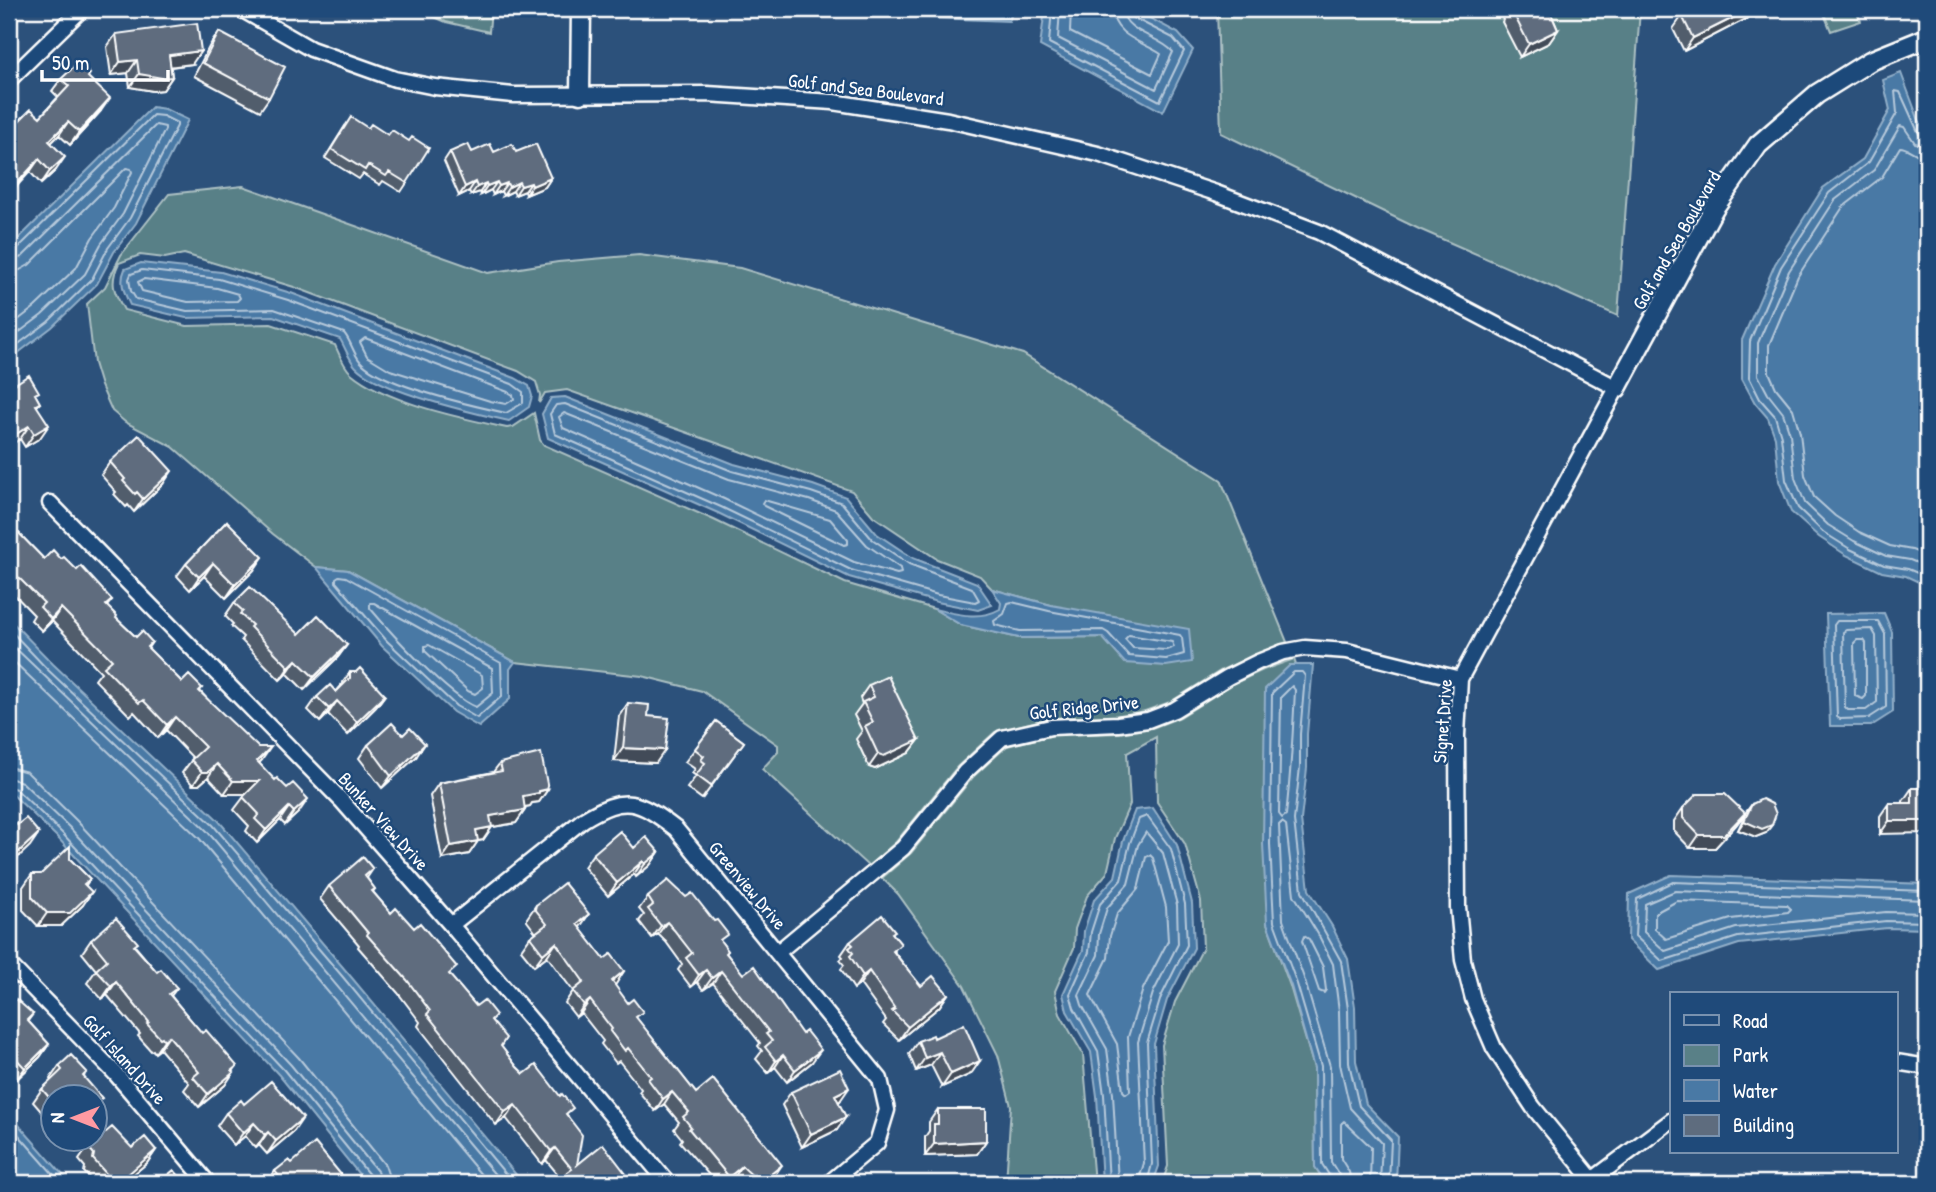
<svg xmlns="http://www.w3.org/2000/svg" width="1936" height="1192" viewBox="0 0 1936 1192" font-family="'Patrick Hand',sans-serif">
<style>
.green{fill:#598087;stroke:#acc0c3;stroke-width:2;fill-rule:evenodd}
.water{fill:#4979a5;stroke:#92afc9;stroke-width:2}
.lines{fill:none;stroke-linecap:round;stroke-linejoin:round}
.shore{stroke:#b6c9db;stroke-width:2}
.minor-casing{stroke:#fff;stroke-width:19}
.tertiary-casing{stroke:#fff;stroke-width:23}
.minor{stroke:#1f4a7a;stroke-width:14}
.tertiary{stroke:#1f4a7a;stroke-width:18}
.wall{fill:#515d6c;stroke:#fff;stroke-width:2}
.shaded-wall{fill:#424c58;stroke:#fff;stroke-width:2}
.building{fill:#5e6c7e;stroke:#fff;stroke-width:2}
.labels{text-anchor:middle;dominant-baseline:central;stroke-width:5;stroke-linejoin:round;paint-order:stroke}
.street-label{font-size:19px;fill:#fff;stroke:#1f4a7a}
</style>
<rect width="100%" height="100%" fill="#2c517b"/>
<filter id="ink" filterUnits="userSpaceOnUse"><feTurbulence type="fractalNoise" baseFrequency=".0143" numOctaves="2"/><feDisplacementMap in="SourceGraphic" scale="14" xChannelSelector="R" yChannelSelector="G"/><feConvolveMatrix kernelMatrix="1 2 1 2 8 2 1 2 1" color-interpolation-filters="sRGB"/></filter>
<g filter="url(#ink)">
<path class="green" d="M416 9H491L489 32 446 22Z
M1217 9H1640L1618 316 1419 229 1221 133Z
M1822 9H1855L1861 21 1831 31Z
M243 186 488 273 558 262 639 255 740 268 1023 354 1221 480 1287 642 1254 655 1222 670 1170 702 1145 711 1118 716 1049 718 995 732 957 767 896 842 868 866 762 769 778 752V745L702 691 642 676 515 662 348 570 316 567 273 534 173 447 125 422 112 411 101 386 94 363 87 304 105 287 121 255 169 194ZM184 254 294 287 518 371 536 382 540 395 539 403 545 393 567 390 852 491 873 516 937 559 980 576 992 589 1051 605 1166 666 1102 637 1019 638 961 625 934 609 845 583 714 520 544 445 540 440 534 413 513 427 507 428C461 418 387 403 351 373 344 367 339 354 335 345L271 324 187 326 124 310C114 292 109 283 119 263L140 255 165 258Z
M1294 659 1296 665H1290L1267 923 1290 986 1314 1068 1315 1167 1326 1183H1162L1168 1166 1162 1045 1175 1002 1203 948 1201 901 1185 844 1157 802 1156 737 1127 753 1130 804 1115 838 1107 873 1087 896 1075 929 1074 948 1055 991 1060 1014 1083 1054 1094 1183H1006L1011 1106 998 1055 964 986 898 894 882 878 911 853 973 777 1007 746 1053 735 1119 733 1152 728 1180 717 1233 684 1263 670Z"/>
<path class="water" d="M863 9H1014L1009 21 934 18Z
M1045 9H1133L1178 33 1193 50 1163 112 1040 46Z
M1901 73 1918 118 1927 136V586L1906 576 1882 572 1846 555 1819 537 1791 512 1779 481 1775 437 1768 418 1755 403 1742 379V340L1775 264 1823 188 1863 159 1890 110 1883 80Z
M152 107 165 109 188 120 136 223 114 252 97 284 52 327 9 360V248Z
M141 263 221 272 291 293 515 378 529 386 532 396 529 407 509 421C473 413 381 392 356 367 349 360 345 347 340 339L273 316 186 318 130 305C124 292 119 282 125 269Z
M565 397 734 464 813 485 846 497 877 534 913 558 977 583 992 605 978 610 937 602 849 577 718 513 548 438 542 414 551 398Z
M316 567 348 570 515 662 510 669V699L479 727 453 712 382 646Z
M992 589 1051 605 1189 629 1192 662 1166 666 1125 663 1102 637 1019 638 961 625 934 609C957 614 979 621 1000 609L1001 603Z
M1884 613 1892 632 1893 712 1871 726H1830L1826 614Z
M9 619 53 664 218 820 347 972 523 1183H366L279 1075 57 837 9 791Z
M1290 665H1313L1307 734V768L1301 820 1309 890 1332 926 1348 959 1355 1007 1356 1061 1366 1104 1398 1137 1396 1183H1326L1315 1167 1314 1068 1291 986 1267 923 1263 844 1265 689Z
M1153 808 1177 845 1192 903 1194 948 1167 1000 1154 1044 1159 1166 1153 1183H1102L1097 1096 1091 1052 1067 1011 1063 994 1083 950 1084 931 1094 900 1115 877 1123 841 1135 810Z
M1671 875 1927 884V929L1887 928 1739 944 1659 970 1628 940 1629 894Z
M9 1113V1114L70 1183H9Z"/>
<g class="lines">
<path class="shore" d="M918 9 1002 14 1007 9
M1052 9 1049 43 1160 101 1184 51 1173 38 1134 18 1131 9
M1060 9 1058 38 1156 89 1173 52C1160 36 1124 33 1122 9
M1071 9 1070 32 1152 74 1161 54C1141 41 1113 36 1112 9
M1927 138 1919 134 1900 92 1895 91 1897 113 1869 162 1829 193 1781 267 1750 341 1749 377 1760 399 1775 416 1781 436 1786 480 1798 508 1823 532 1850 549 1884 565 1908 569 1927 577
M1927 146 1915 143 1904 127 1900 126 1874 170 1835 200 1789 271 1758 343V375L1768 394 1783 413 1790 434 1795 478 1805 503 1828 525 1854 541 1886 556 1910 560 1927 567
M1927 157C1915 157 1909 147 1900 147L1882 177 1843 207 1798 276 1769 345V372L1776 388 1793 409 1800 433 1805 475 1814 497 1835 516 1859 532 1890 546 1912 550 1927 556
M9 253 16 250 153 115 163 116 177 123V126L130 218 108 248 92 279 48 322 9 351
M9 261 22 257 156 125 165 127V130L123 214 101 244 85 274 42 315 9 340
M142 270 219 279 288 300 512 384 523 392V403L506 413C474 406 380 385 360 361 353 353 351 341 344 333L274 309 187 311 136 299 131 291 129 279 131 274Z
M9 272 20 270 29 265 126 168 131 169 132 172 114 208 92 238 76 268 35 307 9 327
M144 279 217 288 238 294 240 298 237 301 188 302 142 291 138 282Z
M365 338 508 392 513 395 514 399 506 404 490 401 390 370 367 356 360 342Z
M565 404 732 471 811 492 842 503 872 539 909 564 972 588 979 600 975 602 938 595 851 570 721 507 555 434 550 414 556 405Z
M564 413 729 479 809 500 836 510 867 545 900 568 901 573 897 574 854 562 724 499 563 428 559 417Z
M764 500 830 519 848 540V544L844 545 764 506 762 503Z
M339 576 346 577 501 663 502 696 477 718 456 706 387 641 336 582V578Z
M1012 602 1049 611 1180 635 1182 638 1184 654 1166 659 1129 656 1108 633 1103 630 1020 631 995 625 994 621 1004 614 1008 603Z
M370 603H374L492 668 493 693 476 707C449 697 390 632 370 608Z
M1837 621H1878L1885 634 1886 707 1869 718 1840 719 1837 717 1834 625Z
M9 629 48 670 213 825 342 976 513 1183
M1872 629 1876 636 1877 702 1866 710H1848L1845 707 1843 632 1846 630Z
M1129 635 1172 642 1174 647 1166 650 1133 648 1125 639Z
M1857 640H1864L1866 643V696L1863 699 1855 696 1854 643Z
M9 642 207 831 502 1183
M429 645 482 675 483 688 475 694 468 691 425 651V646Z
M9 657 199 838 488 1183
M1292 686 1295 690C1293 732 1291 773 1286 815L1282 818 1279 814 1281 697Z
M9 767 27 772 76 820 299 1058 385 1165 391 1183
M9 778 22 782 69 827 291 1065 377 1171 380 1183
M9 787 16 789 62 833 284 1070 370 1176 371 1183
M1150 855 1153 858 1166 907 1168 941 1143 989 1128 1037 1130 1091 1126 1094 1123 1091 1117 1044 1090 995 1108 958 1110 936 1117 914 1138 889 1146 857Z
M1927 891 1673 882 1637 899 1635 936 1662 961 1738 937 1886 921 1927 922
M1927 900 1675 891 1645 904 1644 932 1665 951 1736 928 1886 912 1927 913
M1677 901 1787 905 1791 909 1788 912 1731 919 1666 939 1655 929V913Z
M1304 936 1309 939 1323 967 1326 990 1324 993 1319 991 1302 941Z
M9 1124 61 1183
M1109 1183 1104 1095 1098 1051 1074 1008 1070 994 1089 952 1091 932 1100 904 1121 880 1130 843 1139 819 1147 816 1171 849 1185 904 1187 945 1161 997 1147 1043 1152 1164 1147 1183
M1118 1183 1113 1094 1107 1049 1082 1005 1079 995 1098 955 1099 934 1107 908 1128 884 1138 845 1146 832 1163 853 1177 905 1178 944 1153 993 1138 1042 1144 1163 1138 1183
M1331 1183V1178L1322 1164 1321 1066 1297 984 1274 922 1270 844 1272 693 1294 672H1302L1305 676 1300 734V767L1294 820 1302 891 1341 961 1348 1009 1349 1063 1359 1106 1391 1140 1389 1183
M1340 1183 1339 1175 1331 1162 1330 1066 1305 981 1283 920 1279 825 1282 822 1286 825 1294 895 1318 934 1333 964 1339 1011 1340 1064 1350 1108 1382 1143 1380 1183
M1351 1183 1349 1172 1341 1159V1124L1344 1121 1371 1147 1370 1183"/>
<g class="minor-casing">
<path id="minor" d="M241 9 311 49 395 79 435 87 513 95 707 94 833 102 948 120 1098 154 1216 193 1319 232 1617 388 1460 679 1457 735 1458 907 1463 960 1473 999 1494 1048 1533 1107 1595 1183
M9 80 82 9
M50 503 341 800 451 925 668 1183
M451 925 583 820C625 794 638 800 676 829L880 1079 887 1110 877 1143 829 1183
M778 952 903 848 965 772 1002 738 1051 727 1118 724 1148 720 1174 710 1228 677 1258 662 1283 652 1305 648 1347 651 1460 679
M9 964 115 1073 208 1183
M1896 1062 1927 1067
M1592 1180 1672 1120"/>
</g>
<g class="tertiary-casing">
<path id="tertiary" d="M580 94 581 9
M1617 388 1714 208 1758 145 1817 94 1870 61 1927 38"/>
</g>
<use href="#minor" class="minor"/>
<use href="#tertiary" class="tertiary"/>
</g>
<path class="wall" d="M1498 9H1549L1558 30 1549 43 1520 57 1502 22 1503 20Z
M1682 9H1754L1746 19 1684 51 1673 29 1682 16 1685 15Z
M219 32 269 98 260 111 194 76 210 45Z
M116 34 192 64 171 67 172 77 163 90 153 91 130 87 128 73 111 75 107 47Z
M88 77 101 111 70 145 59 135 51 143 56 170 41 184 30 172 40 117 58 97 52 91 61 79Z
M345 126 407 183 401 192 383 181 380 185 363 174 359 179 325 158Z
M450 152H516L551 178 545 187 526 195 525 191 515 195 513 191 503 196 501 191 493 195 491 190 481 195 480 192 471 195 469 191 459 196 444 161Z
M9 388 36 396 40 403 37 406 40 438 25 447 20 439 9 446Z
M110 462 163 484 134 512 128 505 126 507 114 494 116 492 101 475Z
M227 521 254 570 226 598 204 576 190 590 177 576 186 564Z
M9 523 44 559H61L77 570 112 600 107 606 116 618 136 637 152 642 148 648 182 682 202 688 200 691 262 760 259 763 299 812 285 825 280 820 257 843 246 831 249 826 234 810 246 794H224L208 777 199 785H193L182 773 193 758 166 730 158 738 134 712 130 716 95 680 101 672 52 621 42 631 31 620 34 615 9 589Z
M234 603 299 634 347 645 338 657 304 690 287 673 280 680 241 640 243 637 231 626 233 624 225 616Z
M350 672 385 695 376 707 348 735 328 714 320 722 308 710 317 697 336 692 341 686V685Z
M869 685 919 740 909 753 875 769 869 767 856 739 862 731 854 715 862 704 860 698Z
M628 703 648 716 656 763 614 761 619 716Z
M716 721 744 742 702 799 687 788 696 776 692 773 695 769 685 762Z
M368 745 416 757 382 788 359 758Z
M500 763 548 789 539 802 532 803 530 806 524 807 525 810 516 823 492 827 483 840 478 841 469 854 442 859 430 796 439 783 493 772Z
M1912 788H1927L1880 834V816L1889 803H1903V801Z
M1752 804 1766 833 1756 837 1738 830 1746 812Z
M1683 808 1745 813 1736 825 1715 848H1690L1674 831V821Z
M634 848 659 852 650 865 636 877 634 874 608 896 584 867 593 854Z
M70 859 90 879 86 885 83 905 61 926H38L23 910V887L32 874H41Z
M373 869 367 878 375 889 373 892 391 913 450 976 476 1006 492 1021 501 1046 517 1067 568 1116 577 1165 633 1183H557L561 1178 546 1160 542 1164 506 1118 496 1125 418 1026 420 1022 398 993 358 947 359 945 320 899 329 886Z
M648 897 722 943 728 951 726 953 812 1062 787 1082 775 1067 768 1073 756 1059 762 1051 758 1046 760 1043 713 983 703 990 697 982 691 987 678 970 682 964 666 942 658 934 652 938 639 921 644 915 639 909Z
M536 905 579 927 604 959 624 971 614 985 638 1020 696 1093 773 1178 766 1183H738L733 1179 728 1183H716L680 1142 682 1139 674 1129 679 1122 664 1104 655 1111 639 1092 641 1089 619 1061 616 1063 601 1044 603 1041 581 1013 576 1017 565 1003 573 991 547 956 534 966 521 950 530 937 536 933 527 921V918Z
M893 934 895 953 921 986 948 994 939 1007 899 1040 883 1024 886 1020 860 984 854 989 841 969 844 965 840 960 843 957 841 955 850 942Z
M91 940 135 946 157 972 177 988 171 996 233 1071 225 1085 199 1107 184 1090 189 1083 160 1049 155 1053 153 1050 151 1051 138 1036 140 1034 107 995 102 999 87 983 96 970 82 953Z
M9 1007 33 1014 28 1021 49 1044 40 1057 16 1080 9 1073Z
M934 1038 971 1074 942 1087 931 1065 916 1071 909 1054 918 1041Z
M59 1066 84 1076 52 1097V1124L33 1102 42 1089 51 1081 50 1079Z
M791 1092 840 1101 839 1102 837 1130 802 1147 782 1105Z
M244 1104 294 1131 267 1154 259 1145 256 1148 245 1136 234 1145 217 1126 226 1113Z
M938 1109 986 1141 977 1154 925 1156V1137L929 1131V1122Z
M88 1147 132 1148 156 1150 147 1163 123 1183H94L84 1172 85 1167 79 1160Z
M292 1163 346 1183H267L275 1171Z"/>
<path class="shaded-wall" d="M1751 9H1754L1746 19 1684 51 1693 38Z
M1558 30 1549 43 1520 57 1529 44Z
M201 51 192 64 160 68 169 55Z
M137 60 128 73 111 75 120 62Z
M139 74 172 77 163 90 153 91 130 87Z
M110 98 101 111 70 145 79 132Z
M68 122 59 135 40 154 49 141Z
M65 157 56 170 41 184 50 171Z
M39 159 30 172 9 195V192Z
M551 178 545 187 526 195 532 186Z
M475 182 469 191 459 196 465 187Z
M497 182 491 190 481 195 487 186Z
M519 182 513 191 503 196 509 187Z
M486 183 480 192 471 195 477 187Z
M507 183 501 191 493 195 499 186Z
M531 183 525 191 515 195 521 186Z
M49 425 40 438 25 447 34 434Z
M29 426 20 439 9 446 10 438Z
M172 471 163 484 134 512 143 499Z
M263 557 254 570 226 598 235 585Z
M213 563 204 576 190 590 199 577Z
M61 608 52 621 42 631 51 619Z
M347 645 338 657 304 690 314 677Z
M296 660 287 673 280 680 289 667Z
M385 695 376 707 348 735 357 722Z
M337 701 328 714 320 722 329 709Z
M175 717 166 730 158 738 167 725Z
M919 740 909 753 875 769 869 767 878 754Z
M425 744 416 757 382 788 391 776Z
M271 747 262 760 248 774 257 761Z
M623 748 665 750 656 763 614 761Z
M217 764 208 777 199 785H193L202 772Z
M233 781H259L250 794H224Z
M548 789 539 802 532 803 530 806 514 809 523 796Z
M308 799 299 812 285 825 294 812Z
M289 807 280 820 257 843 266 830Z
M525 810 516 823 481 829 490 816Z
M1745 813 1736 825 1715 848H1690L1699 835Z
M1744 821 1772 825 1766 833 1756 837 1738 830Z
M1889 821H1927V833L1880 834Z
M492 827 483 840 467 843 476 830Z
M39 833 30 846 9 866V861Z
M478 841 469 854 442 859 451 846Z
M659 852 650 865 636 877 645 864Z
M643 861 634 874 608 896 617 883Z
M92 892 83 905 61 926H38L47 913Z
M589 914 580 927 568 936 577 924Z
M667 922 658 934 652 938 661 926Z
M556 943 547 956 534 966 543 954Z
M706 970 697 982 691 987 699 975Z
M624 971 616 984 603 994 612 981Z
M721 971 713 983 703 990 712 978Z
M869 971 860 984 854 989 863 976Z
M116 982 107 995 102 999 111 986Z
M948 994 939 1007 899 1040 908 1027Z
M590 1000 581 1013 576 1017 584 1005Z
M169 1036 160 1049 155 1053 164 1040Z
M49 1044 40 1057 16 1080 25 1068Z
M821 1050 812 1062 787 1082 795 1070Z
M940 1052 931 1065 916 1071 925 1058Z
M783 1055 775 1067 768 1073 776 1061Z
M980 1061 971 1074 942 1087 951 1074Z
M237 1066 229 1077 234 1072 225 1085 199 1107 208 1094Z
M849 1088 840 1101 826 1107 835 1095Z
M672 1092 664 1104 655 1111 663 1099Z
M515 1105 506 1118 496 1125 505 1112Z
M846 1117 837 1130 802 1147 811 1134Z
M303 1118 294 1131 267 1154 276 1141Z
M254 1123 245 1136 234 1145 243 1133Z
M268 1132 259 1145 256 1148 265 1135Z
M986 1141 977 1154 925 1156 934 1144Z
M555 1148 546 1160 542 1164 551 1151Z
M156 1150 147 1163 123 1183H117Z
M782 1165 773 1178 766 1183H760Z
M742 1166 733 1179 728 1183H725L729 1177Z
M109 1177H113L109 1183H105Z"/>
<path class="building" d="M1511 9H1549L1558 30 1529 44Z
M1697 9H1751L1693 38 1682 16Z
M197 23 201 51 169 55 172 77 162 78 139 74 137 60 120 62 116 34Z
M219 32 285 67 269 98 203 63Z
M78 63 90 74 88 77 110 98 79 132 68 122 49 141 65 157 50 171 39 159 9 192V131L31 109 40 117 69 86 61 79Z
M351 117 368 128 371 124 388 135 392 130 409 141 412 137 429 148 407 183 389 172 386 176 368 165 365 170 331 149Z
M468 144 472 152 490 144 494 152 512 144 516 152 536 144 551 178 532 186 531 183 521 186 519 182 509 187 507 183 499 186 497 182 487 186 486 183 477 187 475 182 465 187 450 152Z
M29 375 39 392 35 394 40 403 36 405 49 425 34 434 29 426 10 438 9 388Z
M139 435 172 471 143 499 137 492 135 494 123 481 125 479 110 462Z
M227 521 263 557 235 585 213 563 199 577 186 564Z
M9 523 44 559 53 550 61 559 64 557 77 570 81 566 112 600 106 605 117 616 116 618 136 637 142 631 152 642 147 647 182 682 189 675 202 688 199 691 258 747H271L257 761 275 780 277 778 287 788 293 783 308 799 294 812 289 807 266 830 255 819 259 814 243 797 259 781H233L217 764 208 772H202L191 760 205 747 175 717 167 725 143 700 139 703 104 667 112 660 61 608 51 619 40 607 44 603 13 572 9 576Z
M250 587 299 634 318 615 347 645 314 677 296 660 289 667 250 627 252 625 240 614 243 611 234 603Z
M360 668 385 695 357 722 337 701 329 709 317 697 330 685 336 692 350 678V672H356Z
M888 676 919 740 884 756 878 754 865 726 873 722 863 702 874 697 869 685Z
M628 703 649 705 648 716 669 718 665 750 623 748Z
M716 721 744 742 711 786 696 775 705 763 701 760 704 756 695 749Z
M392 723 403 735 410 728 425 744 391 776 368 745Z
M541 753 548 789 539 791V793L523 796 525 810 490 816 492 827 476 830 478 841 451 846 439 783 502 771 500 763Z
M1912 788H1927V821H1889V803H1912Z
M1697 794H1725L1745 813 1724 835H1699L1683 818V808Z
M1762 799 1772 804 1776 814 1772 825 1762 829 1744 821 1752 804Z
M9 815 17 825 26 818 39 833 9 861Z
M620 831 634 848 646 837 659 852 645 864 643 861 617 883 593 854Z
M70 846V859L90 879 84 884 92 892 70 913H47L32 897V874H41Z
M363 857 373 869 365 876 375 889 372 891 391 913 396 908 414 928 420 923 457 967 449 974 476 1006 484 1000 496 1015 491 1020 506 1038 501 1046 517 1067 524 1074 536 1065 560 1096 562 1094 573 1108 566 1114 582 1135 577 1165 603 1144 633 1183H567L562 1176 572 1169 555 1148 551 1151 515 1105 505 1112 427 1014 430 1011 407 980 367 935 368 933 329 886Z
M668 880 686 897 692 893 714 921 717 920 728 934 720 940 728 951 726 953 743 974 754 966 802 1034 806 1031 821 1050 795 1070 783 1055 776 1061 765 1047 772 1041 766 1034 769 1032 721 971 712 978 706 970 699 975 686 958 692 953 674 930 667 922 661 926 648 909 653 905 648 897Z
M564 883 589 914 577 924 604 959 611 954 624 971 612 981 628 1003 633 999 643 1012 636 1017 696 1093 713 1079 782 1165 760 1183 742 1166 729 1177 689 1129 691 1127 683 1117 689 1112 672 1092 663 1099 648 1079 651 1077 628 1048 625 1051 610 1031 612 1029 590 1000 584 1005 573 991 584 982 556 943 543 954 530 937 547 924 535 909 536 905Z
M882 915 895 931 892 933 901 944 893 951 921 986 933 976 948 994 908 1027 892 1011 895 1009 869 971 863 976 850 956 853 953 849 948 853 945 850 942Z
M116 918 138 943 134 946 157 972 161 969 177 988 169 994 202 1033 206 1030 237 1066 232 1070 234 1072 208 1094 193 1077 199 1072 169 1036 164 1040 162 1037 160 1038 147 1024 149 1022 116 982 111 986 96 970 107 960 91 940Z
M16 999 33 1014 27 1020 49 1044 25 1068 9 1051V1007Z
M964 1024 980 1061 951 1074 940 1052 925 1058 918 1041 933 1035 934 1038Z
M71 1055 87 1072 83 1076 102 1098 94 1104V1097H52V1101L42 1089 62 1070 59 1066Z
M840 1069 849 1088 835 1095 846 1117 811 1134 791 1092Z
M271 1081 303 1118 276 1141 268 1132 265 1135 254 1123 243 1133 226 1113 241 1100 244 1104Z
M938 1109H986V1141L934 1144V1124H938Z
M112 1127 132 1148 145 1137 156 1150 118 1183 113 1177H109L93 1159 94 1154 88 1147Z
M315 1143 347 1182 345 1183H284L275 1171 289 1160 292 1163Z
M174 1170 185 1183H158Z"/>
</g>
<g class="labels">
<g class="street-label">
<text transform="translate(866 89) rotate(7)">Golf and Sea Boulevard</text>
<text transform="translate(1676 240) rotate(-60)">Golf and Sea Boulevard</text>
<text transform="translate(1084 707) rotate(-6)">Golf Ridge Drive</text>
<text transform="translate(1442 721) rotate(-86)">Signet Drive</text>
<text transform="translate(384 821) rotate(48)">Bunker View Drive</text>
<text transform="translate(748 885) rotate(50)">Greenview Drive</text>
<text transform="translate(125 1059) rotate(48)">Golf Island Drive</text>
</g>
</g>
<rect width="1936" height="1192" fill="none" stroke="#1f4a7a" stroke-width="35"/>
<rect x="18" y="18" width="1901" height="1157" fill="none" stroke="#fff" stroke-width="2.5" filter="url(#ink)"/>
<rect x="1670" y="992" width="228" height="161" fill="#1f4a7a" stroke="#7992af" stroke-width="2"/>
<rect x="1684" y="1015" width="35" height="10" fill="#1f4a7a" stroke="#7992af" stroke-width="2"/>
<text x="1733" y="1028" font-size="21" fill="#ffffff">Road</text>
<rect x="1684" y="1045" width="35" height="21" fill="#598087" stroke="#7992af" stroke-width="2"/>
<text x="1733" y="1062" font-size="21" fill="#ffffff">Park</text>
<rect x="1684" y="1080" width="35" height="21" fill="#4979a5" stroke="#7992af" stroke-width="2"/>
<text x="1733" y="1098" font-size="21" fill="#ffffff">Water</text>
<rect x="1684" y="1115" width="35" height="21" fill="#5e6c7e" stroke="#7992af" stroke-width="2"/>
<text x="1733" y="1132" font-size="21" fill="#ffffff">Building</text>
<g transform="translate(74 1118) rotate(270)"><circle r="33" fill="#1f4a7a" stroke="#7992af" stroke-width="2"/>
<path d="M0-5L12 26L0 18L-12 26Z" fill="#ff9aa2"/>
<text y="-10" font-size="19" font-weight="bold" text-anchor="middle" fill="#ffffff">N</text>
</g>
<path d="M42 70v10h126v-10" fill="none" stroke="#ffffff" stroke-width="3.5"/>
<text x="52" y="70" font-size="21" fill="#ffffff" stroke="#1f4a7a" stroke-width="5" paint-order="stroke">50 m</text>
</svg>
